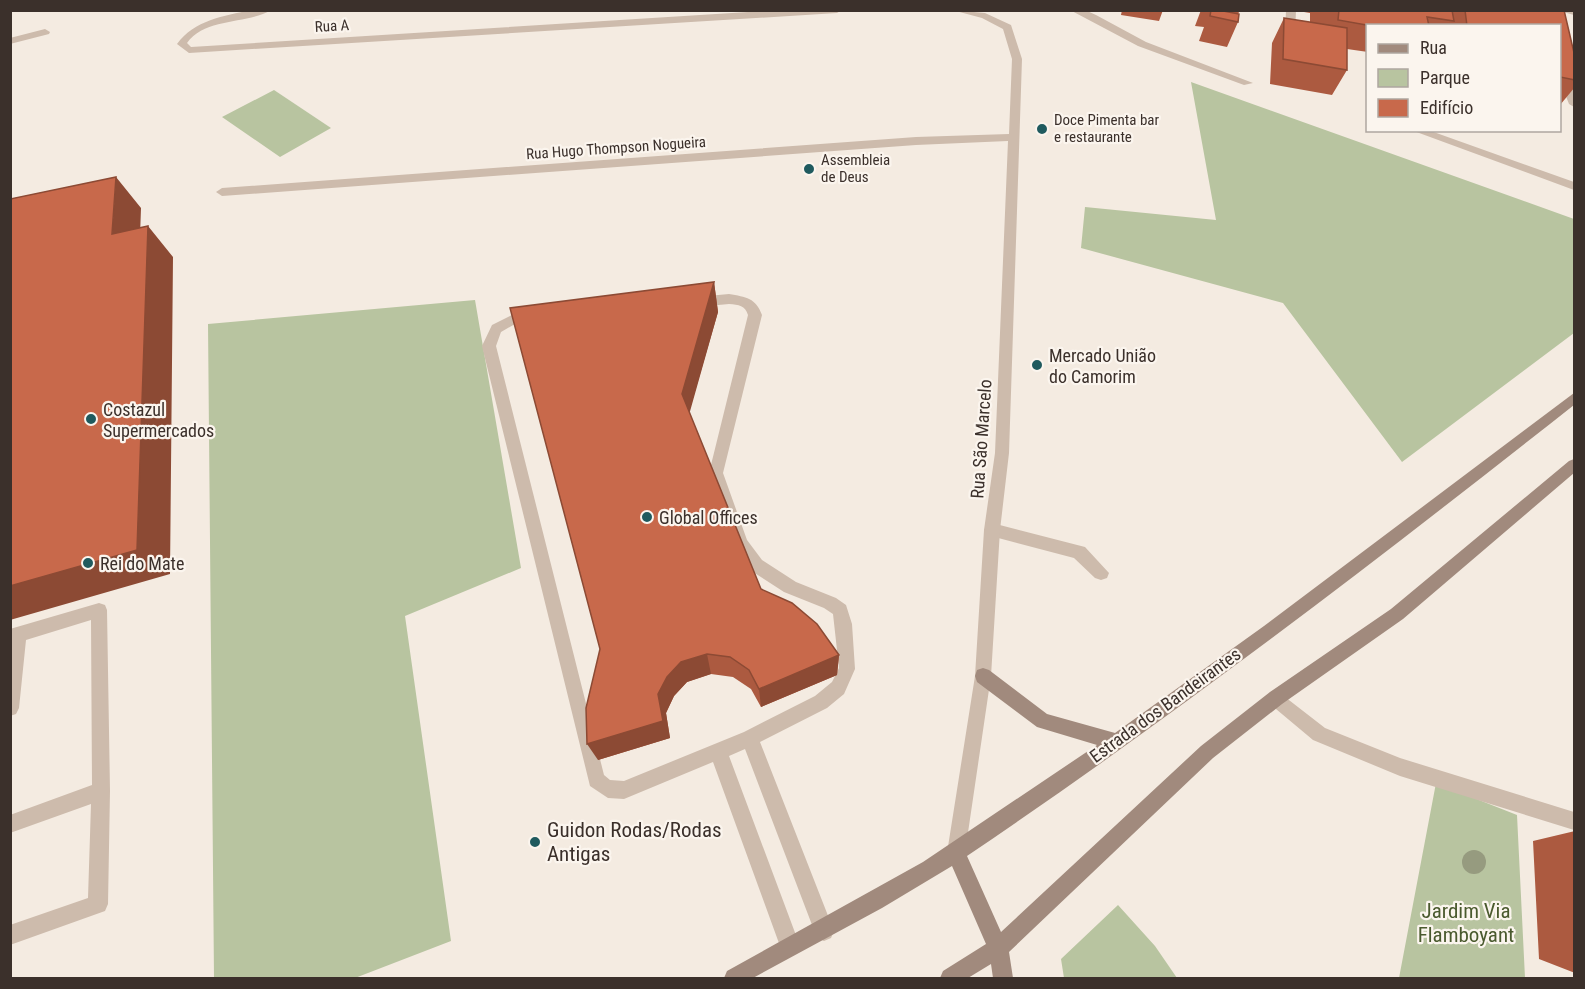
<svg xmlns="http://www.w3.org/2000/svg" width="1585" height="989" viewBox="0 0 1585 989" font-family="'Roboto Condensed',sans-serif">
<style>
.green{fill:#b8c4a0}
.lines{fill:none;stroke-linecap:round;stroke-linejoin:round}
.lane{fill:#cdbbac;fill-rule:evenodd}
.street{fill:#cdbbac;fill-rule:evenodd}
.secondary{fill:#a18a7d;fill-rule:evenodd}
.tree{fill:#969b7f}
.wall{fill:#ac5a40}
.shaded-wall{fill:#8c4a34}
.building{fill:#c8694b;stroke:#8c4a34;stroke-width:1.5}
.poi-dot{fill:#1f5a5e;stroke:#fbf5ee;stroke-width:2}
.labels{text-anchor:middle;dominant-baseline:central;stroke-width:4.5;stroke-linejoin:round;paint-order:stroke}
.far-street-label{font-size:15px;fill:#3b302b;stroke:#fbf5ee}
.far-poi-label{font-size:15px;fill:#3b302b;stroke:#fbf5ee;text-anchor:start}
.poi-label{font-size:18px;fill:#3b302b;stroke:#fbf5ee;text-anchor:start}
.street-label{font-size:18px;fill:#3b302b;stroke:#fbf5ee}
.near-poi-label{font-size:21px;fill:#3b302b;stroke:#fbf5ee;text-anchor:start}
.near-park-label{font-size:21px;fill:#4a5a2e;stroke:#fbf5ee}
</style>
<rect width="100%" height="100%" fill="#f4ebe1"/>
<path class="green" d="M1191 82 1574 219V333L1402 462 1283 303 1081 248 1085 207 1216 220Z
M274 90 331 128 280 157 222 117Z
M475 300 521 568 405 616 451 941 355 978H214L208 324Z
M1436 783 1517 815 1525 978H1399Z
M1118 905 1155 946 1177 978H1064L1061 959Z"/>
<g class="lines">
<path class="lane" d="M1070 10H1085L1096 15 1146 42 1253 83 1244 85 1138 46Z
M1286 10H1296L1295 37 1290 40 1285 37Z
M1561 10H1574V15L1563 12Z
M45 29 50 32 49 34 10 44V38Z
M1560 66C1573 72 1574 95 1574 107L1569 104 1560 81Z
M1411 130H1428L1574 182V190Z
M729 294C746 297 756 298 762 315L723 473 747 540 762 560 796 582 836 598 846 605 852 624 855 669 844 694 827 708 760 742 834 931 831 938 824 941 817 938 745 749 729 756 800 946 797 953 790 956 783 953 780 946 713 762 624 799 608 798 590 786 482 346 492 325 514 314ZM729 304C739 305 745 305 748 315L709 473 732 543 750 570 784 592 824 608 833 614 839 668 832 682 815 696 744 732 624 781 610 780 604 775 496 346 501 332 515 324Z
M992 523 1085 547 1109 573 1107 578 1101 580 1095 578 1074 558 987 535 984 530 987 525Z
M99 603 105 605 107 610 110 791 108 904 105 911 10 945V925L88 898 91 804 10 833V815L92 785 91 620 26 640 19 708 16 714 10 716V629Z
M1276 690 1325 728 1400 758 1574 812V830L1400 776 1313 740 1270 704 1267 698 1270 692Z"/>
<path class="street" d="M251 10H271C246 25 206 17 187 43L191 47 781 10H842L837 13 189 53 177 44C194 20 224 16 251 10Z
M952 10 985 13 1011 25 1022 59 1009 453 1000 530 991 676 965 853 963 860 956 862 949 860 947 853 975 676 984 530 995 453 1008 141 916 145 222 196 216 192 222 188 916 137 1009 134 1012 59 1003 29 982 18Z"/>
<path class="secondary" d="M1574 393V405C1376 561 1176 715 967 856L1001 932 1201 746 1270 692 1391 609 1569 461 1574 459V473L1403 619 1282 704 1213 758 1009 952 1013 978H993L991 964 968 978H940L943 971 986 944 952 866 882 908 753 978H724L727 971 923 862 1097 745 1037 727 977 682 975 676 977 670 983 668 989 670 1047 714 1115 733 1264 626Z"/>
</g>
<circle class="tree" cx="1474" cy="862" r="12"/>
<path class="wall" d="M1122 10H1163L1159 21 1121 15Z
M1201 10H1240L1238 14V22L1227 47 1199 41 1204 27 1195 26Z
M1304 10H1564L1575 57V87L1560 105V26H1368V52L1347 49V70L1332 95 1270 84 1272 43 1284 18 1310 22V13L1304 12Z
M714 282 718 312 689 412 761 589 839 655 837 675 761 707 751 689 733 677 711 674 687 682 674 696 666 713 670 738 598 760 600 649Z
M1575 831V973L1539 959 1533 841Z"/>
<path class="shaded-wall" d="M116 177 141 208 139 265 112 234Z
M148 226 173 257 170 574 10 620V586Z
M714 282 718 312 687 422 682 394Z
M707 654 711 674 687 682 674 696 666 713 670 738 598 760 587 744 658 694 667 677 681 662Z
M839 655 837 675 761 707 759 689Z"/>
<path class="building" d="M1211 10H1218L1239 14 1238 22 1210 16Z
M1339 10H1452L1454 21 1427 17 1429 26H1372L1338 20Z
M1465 10H1564L1575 57V80L1560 77V26H1467Z
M1284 18 1347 28V70L1283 59Z
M116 177 112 234 148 226 137 550 10 586V199Z
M714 282 682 394 761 589 792 603 817 624 839 655 759 689 749 670 730 657 707 654 681 662 667 677 658 694 663 721 587 744 586 708 600 649 510 308Z"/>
<g class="poi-dot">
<circle cx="1042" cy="129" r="6"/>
<circle cx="809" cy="169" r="6"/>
<circle cx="1037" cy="365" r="6"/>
<circle cx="91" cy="419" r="6"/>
<circle cx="647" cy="517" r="6"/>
<circle cx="88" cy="563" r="6"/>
<circle cx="535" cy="842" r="6"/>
</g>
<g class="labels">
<g class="far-street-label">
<text transform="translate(332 26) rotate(-3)">Rua A</text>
<text transform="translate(616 148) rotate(-4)">Rua Hugo Thompson Nogueira</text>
</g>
<g class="far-poi-label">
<text x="1054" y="120">Doce Pimenta bar<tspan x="1054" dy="17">e restaurante</tspan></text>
<text x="821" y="160">Assembleia<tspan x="821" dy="17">de Deus</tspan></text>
</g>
<g class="poi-label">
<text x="1049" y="355">Mercado União<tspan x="1049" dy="21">do Camorim</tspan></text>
<text x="103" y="409">Costazul<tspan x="103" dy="21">Supermercados</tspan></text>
<text x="659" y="517">Global Offices</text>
<text x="100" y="563">Rei do Mate</text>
</g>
<g class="street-label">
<text transform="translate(981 439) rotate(-86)">Rua São Marcelo</text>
<text transform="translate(1165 705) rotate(-36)">Estrada dos Bandeirantes</text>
</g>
<g class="near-poi-label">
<text x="547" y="830">Guidon Rodas/Rodas<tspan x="547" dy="24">Antigas</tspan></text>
</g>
<g class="near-park-label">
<text x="1466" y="911">Jardim Via<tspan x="1466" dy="24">Flamboyant</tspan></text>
</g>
</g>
<rect width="1585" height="989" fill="none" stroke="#3b302b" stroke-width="24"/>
<rect x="1366" y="24" width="195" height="108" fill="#fbf5ee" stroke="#aea6a0" stroke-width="1.5"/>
<rect x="1378" y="44" width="30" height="9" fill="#a18a7d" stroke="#aea6a0" stroke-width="1.5"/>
<text x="1420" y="54" font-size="18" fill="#3b302b">Rua</text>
<rect x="1378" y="69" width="30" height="18" fill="#b8c4a0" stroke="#aea6a0" stroke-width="1.5"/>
<text x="1420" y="84" font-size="18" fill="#3b302b">Parque</text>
<rect x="1378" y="99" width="30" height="18" fill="#c8694b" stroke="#aea6a0" stroke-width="1.5"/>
<text x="1420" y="114" font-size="18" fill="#3b302b">Edifício</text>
</svg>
